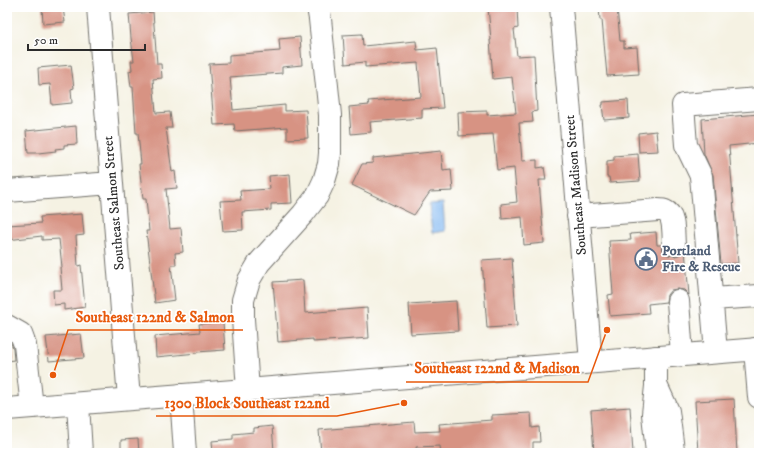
<svg xmlns="http://www.w3.org/2000/svg" width="766" height="460" viewBox="0 0 766 460" font-family="'IM FELL DW Pica',serif">
<style>
.water{fill:#82b8f1;stroke:#56728e}
.building{fill:#d79383}
.lines{fill:none;stroke-linecap:round;stroke-linejoin:round}
.minor-casing{stroke:#72716b;stroke-width:24}
.major-casing{stroke:#72716b;stroke-width:24}
.minor{stroke:#fff;stroke-width:22}
.major{stroke:#fff;stroke-width:22}
.labels{text-anchor:middle;dominant-baseline:central;stroke-width:3.5;stroke-linejoin:round;paint-order:stroke}
.street-label{font-size:14px;fill:#2b2b2b;stroke:#fff}
.service-label{font-size:14px;font-weight:bold;fill:#4e5e75;stroke:#fff;text-anchor:start}
.leader{fill:none;stroke:#e8590c;stroke-width:1.5}
.callout-dot{fill:#e8590c;stroke:#fff;stroke-width:1.5}
.callout-label{font-size:15px;text-anchor:middle;font-weight:bold;fill:#e8590c;stroke:#fff;stroke-width:3.5;stroke-linejoin:round;paint-order:stroke}
</style>
<rect width="100%" height="100%" fill="#fff"/>
<filter id="ink" filterUnits="userSpaceOnUse"><feTurbulence type="fractalNoise" baseFrequency=".025" numOctaves="2"/><feDisplacementMap in="SourceGraphic" scale="8" xChannelSelector="R" yChannelSelector="G"/><feConvolveMatrix kernelMatrix="1 2 1 2 8 2 1 2 1" color-interpolation-filters="sRGB"/></filter>
<filter id="wash" filterUnits="userSpaceOnUse"><feTurbulence type="fractalNoise" baseFrequency=".012" numOctaves="4" result="noise"/><feDisplacementMap in="SourceGraphic" scale="16" xChannelSelector="R" yChannelSelector="G"/><feGaussianBlur stdDeviation="0.9" result="paint"/><feColorMatrix in="noise" values="0 0 0 0 0 0 0 0 0 0 0 0 0 0 0 0 0 1.4 0 .05"/><feComposite in="paint" operator="in"/></filter>
<g filter="url(#wash)">
<rect width="100%" height="100%" fill="#f5f2e3"/>
<path class="water" d="M443 203 445 231 432 233 429 204Z"/>
<g id="blocks">
<path class="building" d="M42 7H63L65 22 43 24Z
M488 7H517L518 28 514 29 517 56 534 55 537 111 532 112 533 122 519 123 522 161 537 160V168L544 167 546 180H539L544 243 524 245 522 217 502 219 501 204 517 202 514 168 497 170 493 134 459 136 458 112 487 111V115L516 113 512 77 493 79 490 40H491Z
M599 7H617L620 41H624V48L637 47 639 74 607 76 602 20H600Z
M153 12 157 64H161L162 78 153 79 156 113 170 112 172 128H166L172 172 175 171 177 188 166 189 170 229 181 228 183 252 175 253 176 265H171L175 300 155 303 146 231H149L146 199H143L139 164H141L138 133H136L133 87H131L129 71 132 70 131 61H134L131 38 129 14Z
M362 34 363 46 416 41 417 50 437 48 443 108 422 109V118L370 122 371 132 351 134 349 107 369 105 368 101 421 97 418 63 365 67V62L345 64 343 35Z
M300 37 302 65 282 67V73L230 77 233 110 285 105V111L306 110 308 138 287 139V127L235 131 234 124 214 125 209 64 229 63V55L280 51 279 39Z
M71 65 74 88 71 89 72 103 52 105 50 84 39 85 38 68Z
M628 100 629 118 604 120 602 105H603V102Z
M759 114V143L729 146 738 263 721 264 713 175 704 154 702 119Z
M76 126 77 144 64 145V148L55 149 56 151 38 153H28L26 131Z
M656 131 658 151 639 152 638 133Z
M441 151 443 170 451 169 453 191 430 192 414 215 352 185 362 164 373 163V158Z
M638 154 640 181 610 183 609 177H607V161L614 160V156Z
M290 174 292 203 271 204V210L242 212 243 230 223 231 220 201 241 200 240 191 270 189 269 176Z
M82 214 84 235 76 236 78 266 81 265 85 307 64 310V304L54 305 53 290H62L60 267H62L59 239 42 240V236L7 240V225L41 223 40 217Z
M656 232 657 245H662L663 251 668 255 675 256 681 254 685 250 689 295 684 290 677 289 671 290 667 295 666 302 648 304 649 313 610 316 608 295 613 294 609 241 631 240 630 234Z
M512 258 517 326 487 328 482 260Z
M303 280 305 313 367 308 369 338 313 342V339L278 342 273 282Z
M456 301 458 331 411 334 409 304Z
M223 322 225 350 197 352V353L156 357 155 336 200 332 199 324Z
M81 334 84 358 49 361 46 337Z
M7 340 11 343 13 348 14 360 7 361Z
M734 399 737 453H698L695 401Z
M630 407 633 453H594L591 410Z
M531 413 532 428 539 427 540 442H533V452L520 453H441L440 446 416 447 417 453H321L319 430 414 422 415 432 440 431 439 424 492 420V415Z
M272 426 274 451 248 453H213L212 441 233 439V434L254 432V428Z
M138 439 139 453H121V440Z"/>
</g>
</g>
<g filter="url(#ink)">
<use href="#blocks" fill-opacity="0" stroke="#72716b" stroke-width="1"/>
<g class="lines">
<g class="minor-casing">
<path id="minor" d="M98 7 129 399
M561 7 591 362
M7 191 112 183
M578 216 658 210C661 210 663 210 665 211 675 215 673 235 674 244
M711 299 759 296
M678 301 682 355
M7 326 21 334 25 345 32 407
M755 349 759 397
M716 352 701 176 686 145 683 105 759 99
M656 357V386L653 414 657 453
M657 387 668 411 673 450 672 453
M248 390 243 319V300L249 280 259 263 303 214 317 196 324 181 329 164 330 153V115L320 19 318 7
M181 395 185 453
M78 404 81 453"/>
</g>
<g class="major-casing">
<path id="major" d="M7 409 759 349"/>
</g>
<use href="#minor" class="minor"/>
<use href="#major" class="major"/>
</g>
</g>
<defs>
<g id="civic-ring" transform="scale(1.15)"><circle r="9.5" fill="#fff" stroke="#5c6f8a" stroke-width="1.5"/><path d="M-.6-6.5H3V-4.5H.6V-3L4-1V1h2V6H-6V1h2V-1L-.6-3ZM-1.2 2.5V6h2.4V2.5Z" fill="#5c6f8a"/></g>
</defs>
<g fill-rule="evenodd">
<use href="#civic-ring" x="646" y="259"/>
</g>
<g class="labels">
<g class="street-label">
<text transform="translate(576 185) rotate(-95)">Southeast Madison Street</text>
<text transform="translate(114 203) rotate(-95)">Southeast Salmon Street</text>
</g>
<g class="service-label">
<text x="662" y="251">Portland<tspan x="662" dy="16">Fire &amp; Rescue</tspan></text>
</g>
</g>
<path class="leader" d="M53 375L68 330H243M607 330L588 382H406M404 403L337 416H156"/>
<g class="callout-dot">
<circle cx="53" cy="375" r="4"/>
<circle cx="607" cy="330" r="4"/>
<circle cx="404" cy="403" r="4"/>
</g>
<g class="callout-label">
<text x="155" y="322">Southeast 122nd &amp; Salmon</text>
<text x="497" y="373">Southeast 122nd &amp; Madison</text>
<text x="247" y="408">1300 Block Southeast 122nd</text>
</g>
<rect width="766" height="460" fill="none" stroke="#fff" stroke-width="24"/>
<path d="M28 44v6h117v-6" fill="none" stroke="#2b2b2b" stroke-width="2"/>
<text x="34" y="44" font-size="12" fill="#2b2b2b" stroke="#ffffff" stroke-width="3" paint-order="stroke">50 m</text>
</svg>
